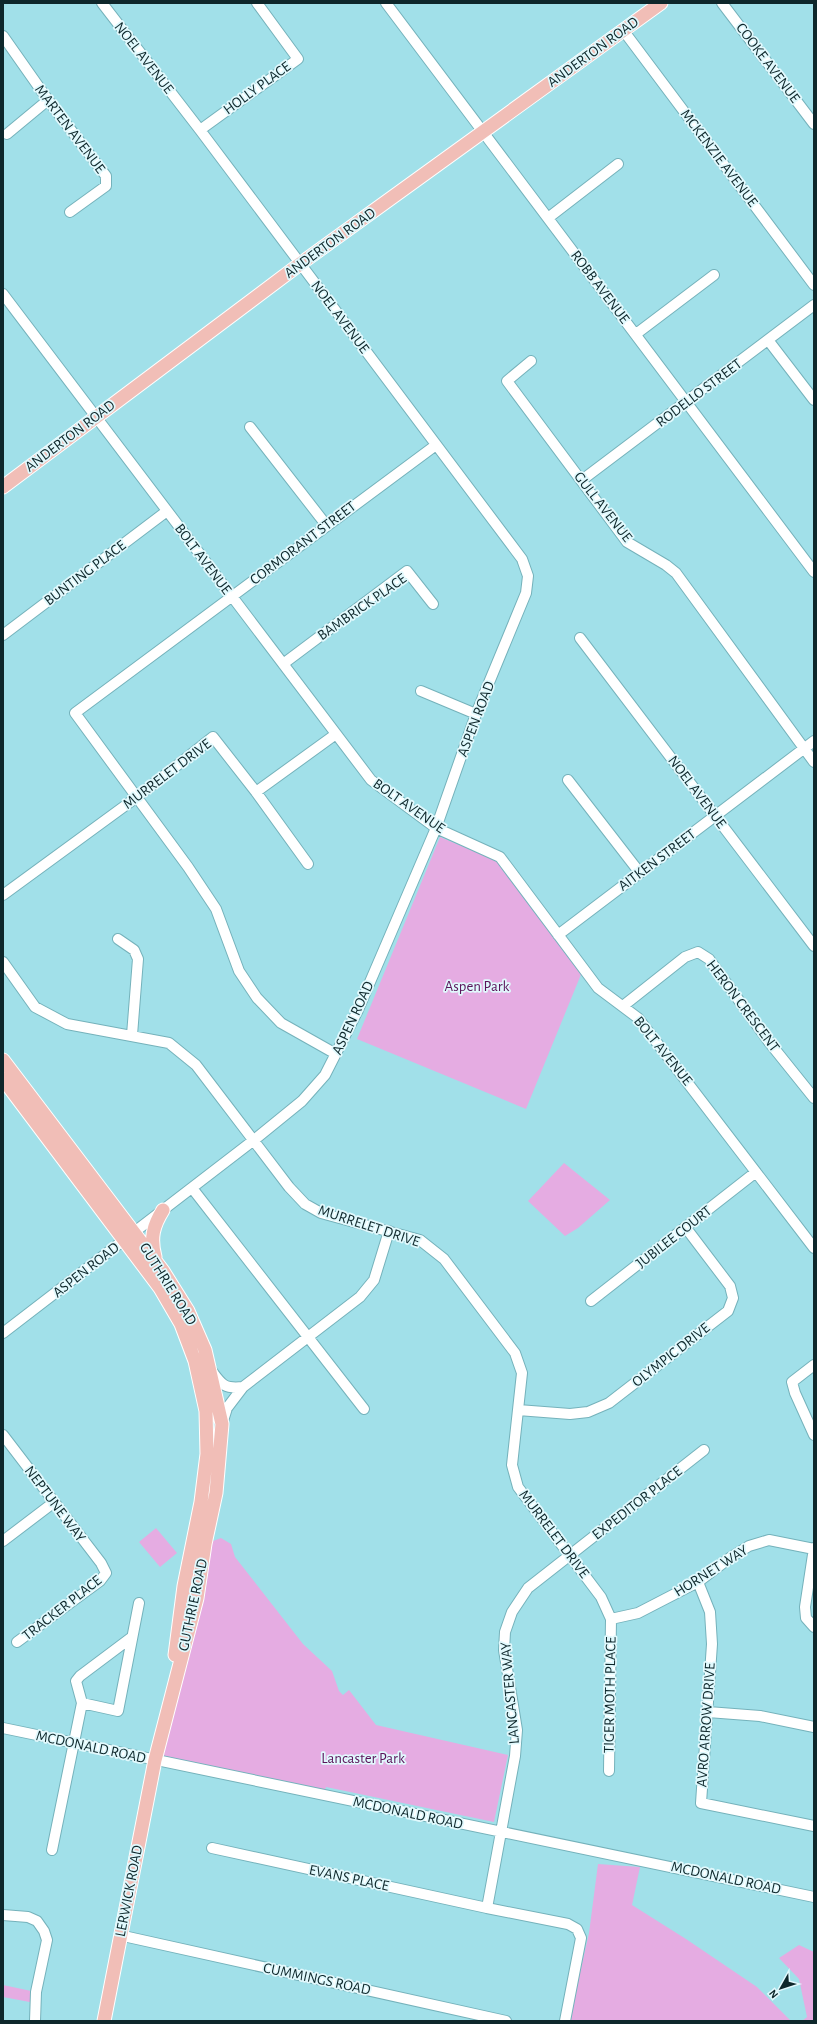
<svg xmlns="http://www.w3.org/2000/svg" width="817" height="2024" viewBox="0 0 817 2024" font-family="'Alegreya Sans',sans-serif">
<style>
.green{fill:#e5ace2}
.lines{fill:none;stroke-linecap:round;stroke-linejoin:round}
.minor-casing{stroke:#75b2bb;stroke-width:12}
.major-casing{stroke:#fff;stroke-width:15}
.minor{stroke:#fff;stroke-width:10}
.major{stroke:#f1beb7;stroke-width:13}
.labels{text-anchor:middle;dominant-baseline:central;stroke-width:3.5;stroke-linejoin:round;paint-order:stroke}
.street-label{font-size:15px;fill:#0e272b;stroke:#e1f9fd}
.park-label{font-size:15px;fill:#5a145a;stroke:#e1f9fd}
</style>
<rect width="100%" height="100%" fill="#a1e0e9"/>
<path class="green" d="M440 837 500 862 582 972 526 1109 357 1039Z
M564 1163 610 1200 578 1228 565 1236 528 1201Z
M156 1528 177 1553 160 1567 139 1542Z
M221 1538 231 1544 235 1557 303 1644 332 1671 339 1691 343 1695 349 1690 376 1725 508 1755 494 1822 326 1787 323 1795 155 1760 205 1544Z
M598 1864 640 1867 632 1905 686 1939 757 1987 791 2021H569L589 1933Z
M799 1945 814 1952V2021H802L807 2017 799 1979 779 1958Z
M3 1985 36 1992 35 2003 3 1997Z"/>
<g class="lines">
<g class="minor-casing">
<path id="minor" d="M386 3 814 572
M722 3 814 124
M623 30 814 285
M3 36 48 100 106 176V186L70 212
M200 130 298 59 257 3
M7 134 48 100
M548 218 618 164
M3 294 371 780 436 828 500 857 598 988 638 1018 814 1248
M636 334 714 275
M768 340 814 400
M531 361 507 381 627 542 666 565 676 573 814 762
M250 427 327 526
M582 480 814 305
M3 635 167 511
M580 638 814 946
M283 664 407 571 433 604
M421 691 476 714
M568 780 640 873
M256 792 308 864
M3 895 137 797 213 737 256 792 336 734
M558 935 814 741
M118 939 134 950 138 959 132 1035
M3 962 35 1007 67 1024 169 1043 196 1065 289 1187 305 1204 321 1213 420 1240 444 1259 515 1353 522 1373 512 1465 518 1487 601 1597 611 1619 609 1771
M623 1006 685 957 698 952 709 959 769 1042 814 1098
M336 1054 281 1023 257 998 239 971 216 909 188 867 75 713 436 445
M192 1188 364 1409
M591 1301 756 1172
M3 1333 254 1140 302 1101 325 1075 358 1010 436 828 476 714 526 593 528 576 522 559 200 130 102 3
M814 1365 792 1382 795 1393 814 1435
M211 1370C222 1385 224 1389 243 1387
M518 1410 570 1414 588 1412 609 1403 728 1311 733 1298 730 1286 686 1228
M222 1424 227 1408 243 1387 360 1297 374 1280 389 1231
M3 1435 101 1563 106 1573 100 1581 17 1642
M3 1541 53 1503
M814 1548 805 1607 806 1618 814 1627
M698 1582 710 1612 712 1644 701 1803 814 1826
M611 1619 638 1613 698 1582 731 1557 749 1546 769 1540 814 1549
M82 1703 118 1711 139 1603
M708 1712 760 1716 814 1727
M3 1728 814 1897
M212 1848 487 1908
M52 1850 82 1703 76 1681 80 1676 132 1637
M3 1915 28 1917 37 1921 44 1931 47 1940 36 1992 35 2021
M128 1937 506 2021
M565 2021 581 1938 577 1929 568 1924 487 1908 515 1756 517 1730 504 1650 505 1632 512 1612 528 1588 704 1450"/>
</g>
<g class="major-casing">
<path id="major" d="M3 487 300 264 661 3
M3 1060 163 1271 188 1311 205 1350 222 1424 216 1493 205 1544 197 1598 155 1760 104 2021
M3 1079 160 1288 181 1324 195 1361 206 1411 207 1454 201 1502 184 1586 175 1655
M155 1257C150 1238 153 1226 163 1210"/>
</g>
<use href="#minor" class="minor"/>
<use href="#major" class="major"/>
</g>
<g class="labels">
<g class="street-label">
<text transform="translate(593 52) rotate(-36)">ANDERTON ROAD</text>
<text transform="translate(144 58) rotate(52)">NOEL AVENUE</text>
<text transform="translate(768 63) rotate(53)">COOKE AVENUE</text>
<text transform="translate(257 88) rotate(-36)">HOLLY PLACE</text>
<text transform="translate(70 129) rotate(53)">MARTEN AVENUE</text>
<text transform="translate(719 158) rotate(53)">MCKENZIE AVENUE</text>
<text transform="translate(330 243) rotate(-36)">ANDERTON ROAD</text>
<text transform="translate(600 287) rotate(53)">ROBB AVENUE</text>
<text transform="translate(340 317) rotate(53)">NOEL AVENUE</text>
<text transform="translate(699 393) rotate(-37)">RODELLO STREET</text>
<text transform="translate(70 436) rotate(-37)">ANDERTON ROAD</text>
<text transform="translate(603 507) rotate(52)">GULL AVENUE</text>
<text transform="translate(303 543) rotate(-37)">CORMORANT STREET</text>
<text transform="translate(203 559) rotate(53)">BOLT AVENUE</text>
<text transform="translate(85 573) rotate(-37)">BUNTING PLACE</text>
<text transform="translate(362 607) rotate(-35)">BAMBRICK PLACE</text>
<text transform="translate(476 719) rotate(-69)">ASPEN ROAD</text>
<text transform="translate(167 774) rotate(-37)">MURRELET DRIVE</text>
<text transform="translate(697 792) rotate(53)">NOEL AVENUE</text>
<text transform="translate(409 806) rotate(35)">BOLT AVENUE</text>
<text transform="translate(657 860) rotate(-37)">AITKEN STREET</text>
<text transform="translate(743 1006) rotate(53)">HERON CRESCENT</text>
<text transform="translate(353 1018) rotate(-65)">ASPEN ROAD</text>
<text transform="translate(663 1051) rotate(51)">BOLT AVENUE</text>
<text transform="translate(369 1226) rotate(18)">MURRELET DRIVE</text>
<text transform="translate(674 1237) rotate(-38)">JUBILEE COURT</text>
<text transform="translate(86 1270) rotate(-38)">ASPEN ROAD</text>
<text transform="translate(168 1284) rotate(58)">GUTHRIE ROAD</text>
<text transform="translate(671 1355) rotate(-38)">OLYMPIC DRIVE</text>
<text transform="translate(637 1503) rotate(-38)">EXPEDITOR PLACE</text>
<text transform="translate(55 1504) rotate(53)">NEPTUNE WAY</text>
<text transform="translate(554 1534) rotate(53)">MURRELET DRIVE</text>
<text transform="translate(711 1571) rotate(-32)">HORNET WAY</text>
<text transform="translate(193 1605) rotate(-78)">GUTHRIE ROAD</text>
<text transform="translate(62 1608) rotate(-38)">TRACKER PLACE</text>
<text transform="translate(510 1693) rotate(-95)">LANCASTER WAY</text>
<text transform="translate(610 1695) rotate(-89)">TIGER MOTH PLACE</text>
<text transform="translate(706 1725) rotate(-86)">AVRO ARROW DRIVE</text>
<text transform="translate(91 1747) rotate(12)">MCDONALD ROAD</text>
<text transform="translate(408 1813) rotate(12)">MCDONALD ROAD</text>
<text transform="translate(349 1878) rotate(12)">EVANS PLACE</text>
<text transform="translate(726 1878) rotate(12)">MCDONALD ROAD</text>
<text transform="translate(129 1891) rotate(-79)">LERWICK ROAD</text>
<text transform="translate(317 1979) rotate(12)">CUMMINGS ROAD</text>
</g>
<g class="park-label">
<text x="477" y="986">Aspen Park</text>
<text x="363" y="1758">Lancaster Park</text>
</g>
</g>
<rect width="817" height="2024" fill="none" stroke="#0e272b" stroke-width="8"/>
<g transform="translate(781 1988) rotate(231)" stroke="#e1f9fd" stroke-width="3" paint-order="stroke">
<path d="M0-3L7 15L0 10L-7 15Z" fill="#0e272b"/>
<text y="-6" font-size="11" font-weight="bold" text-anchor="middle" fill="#0e272b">N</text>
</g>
</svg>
